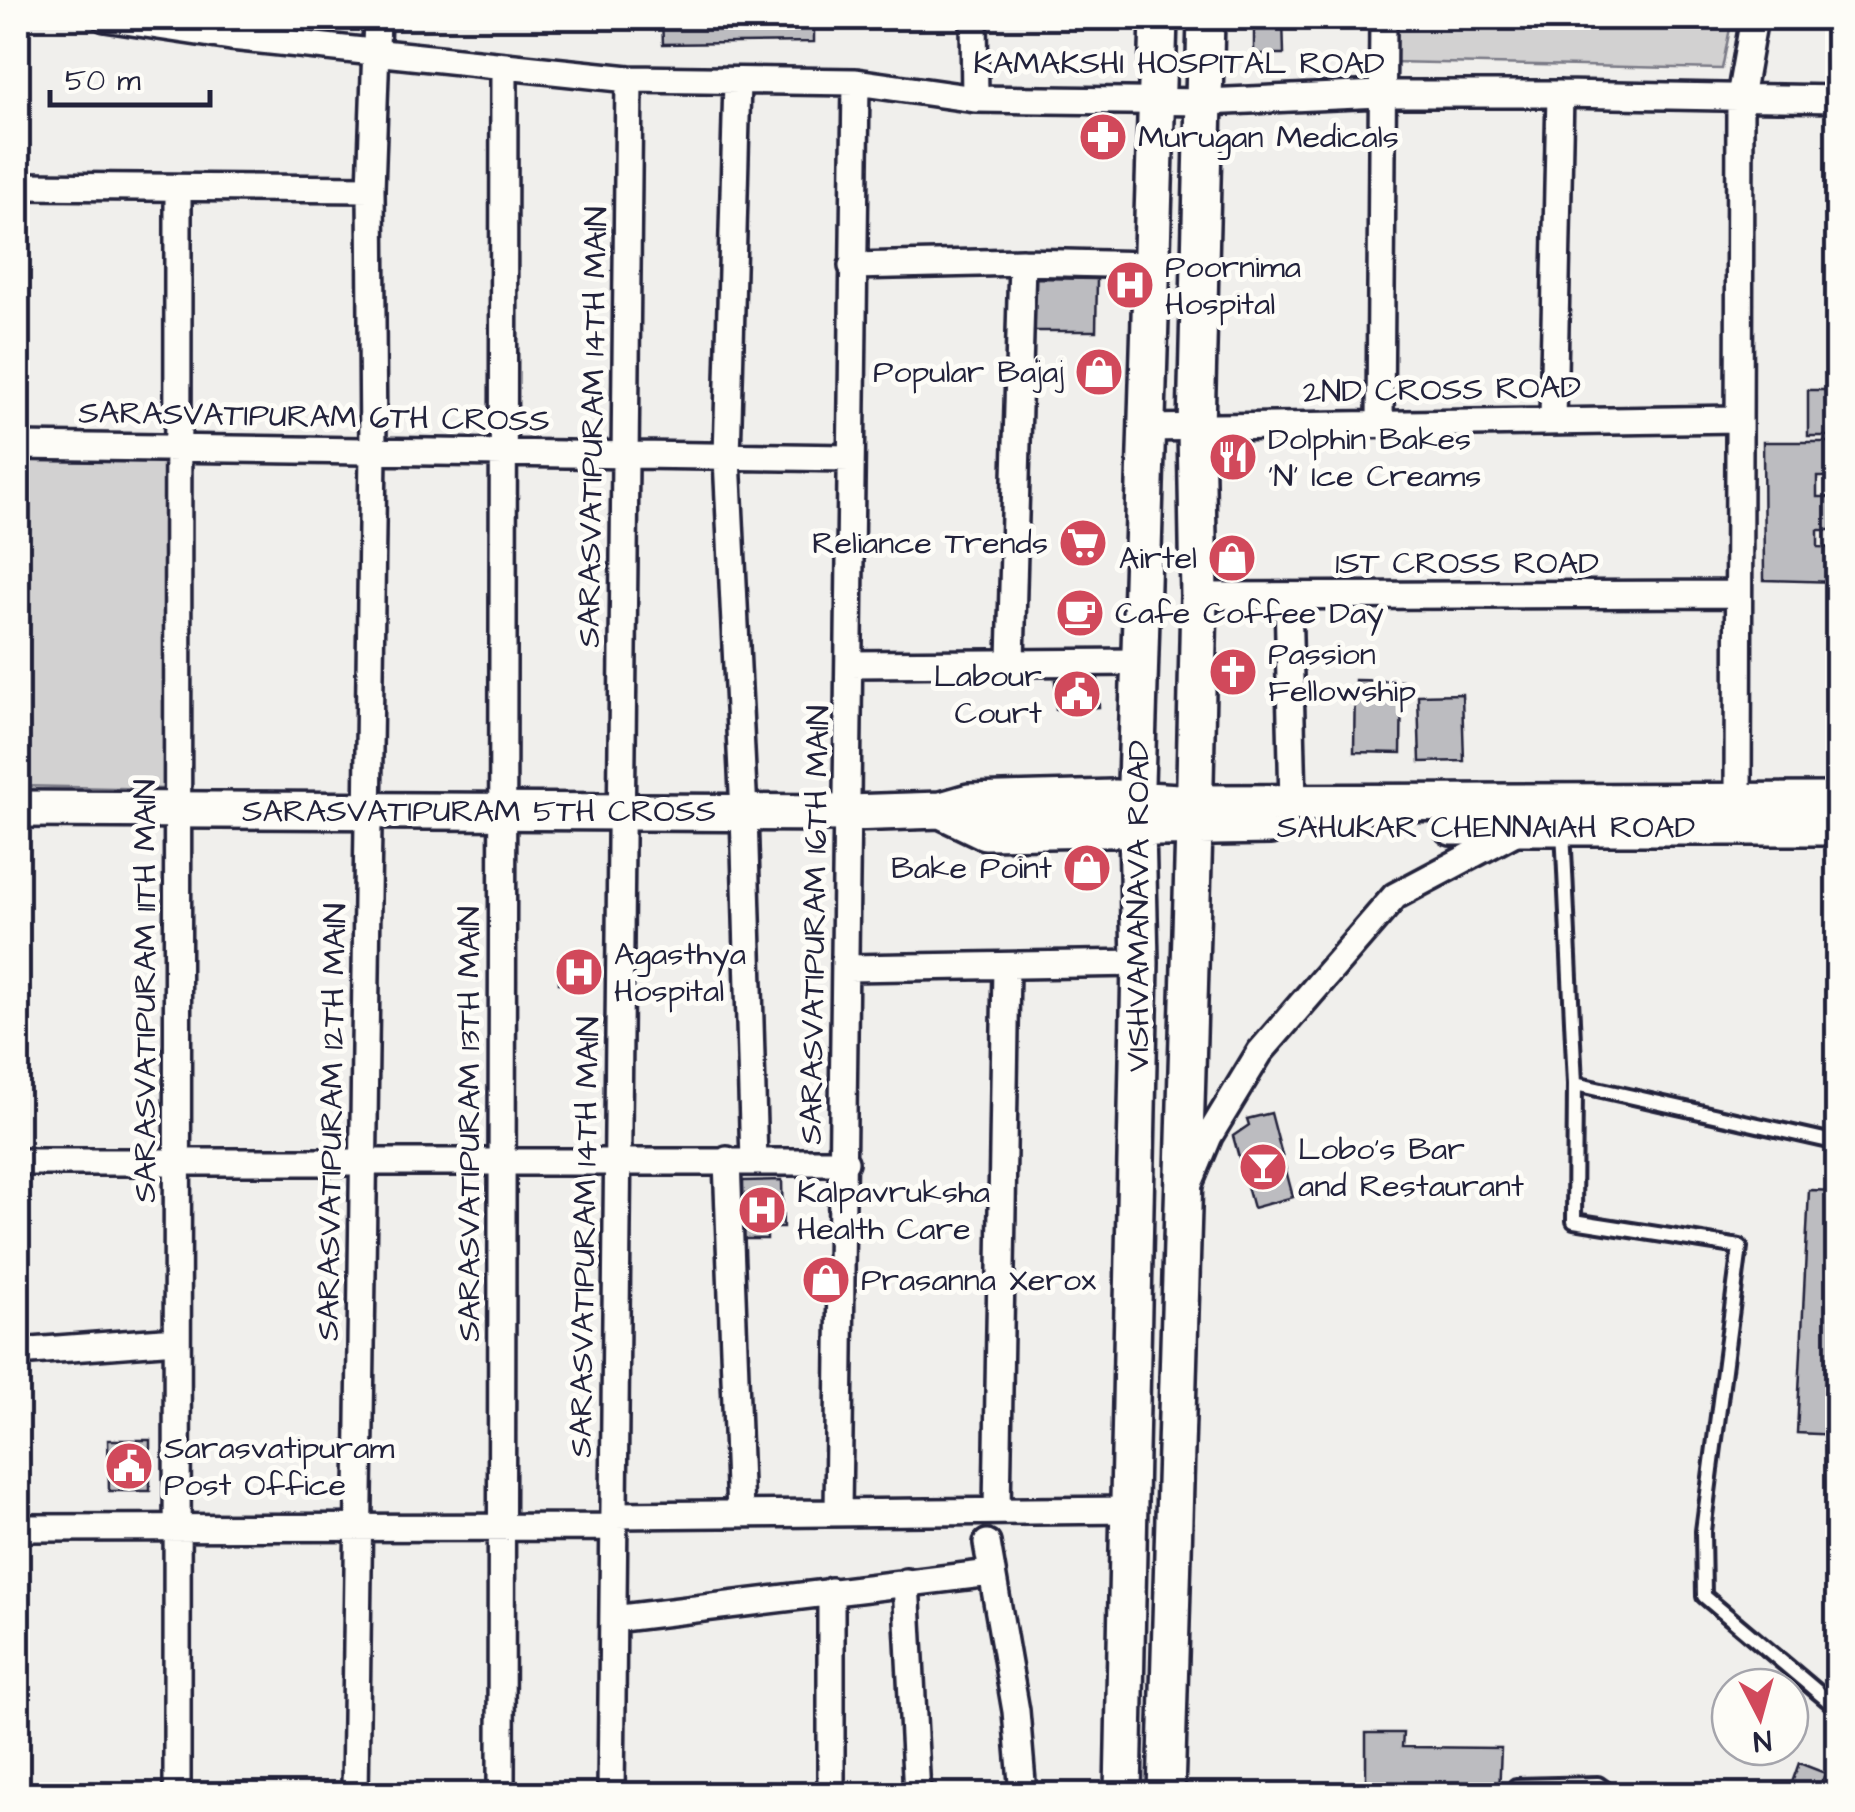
<svg xmlns="http://www.w3.org/2000/svg" width="1855" height="1812" viewBox="0 0 1855 1812" font-family="'Architects Daughter',sans-serif">
<style>
.green{fill:#d2d1d1;stroke:#7a7a86;stroke-width:2.5}
.building{fill:#bcbcc0;stroke:#22223b;stroke-width:2.5}
.lines{fill:none;stroke-linecap:round;stroke-linejoin:round}
.lane-casing{stroke:#22223b;stroke-width:20}
.street-casing{stroke:#22223b;stroke-width:32}
.secondary-casing{stroke:#22223b;stroke-width:42}
.lane{stroke:#fdfcf7;stroke-width:12}
.street{stroke:#fdfcf7;stroke-width:25}
.secondary{stroke:#fdfcf7;stroke-width:35}
.labels{text-anchor:middle;dominant-baseline:central;stroke-width:10;stroke-linejoin:round;paint-order:stroke}
.street-label{font-size:32px;fill:#22223b;stroke:#fdfcf7}
.poi-label{font-size:32px;fill:#22223b;stroke:#fdfcf7;text-anchor:start}
</style>
<rect width="100%" height="100%" fill="#f0efec"/>
<filter id="ink" filterUnits="userSpaceOnUse"><feTurbulence type="fractalNoise" baseFrequency=".01" numOctaves="2"/><feDisplacementMap in="SourceGraphic" scale="20" xChannelSelector="R" yChannelSelector="G"/><feConvolveMatrix kernelMatrix="1 2 1 2 8 2 1 2 1" color-interpolation-filters="sRGB"/></filter>
<g filter="url(#ink)">
<path class="green" d="M1394 18H1732L1722 69 1391 62Z
M18 457 167 458 165 789 18 786Z"/>
<path class="building" d="M662 18H814V42L663 44Z
M1254 18H1283L1284 54H1254Z
M1034 278 1097 279 1096 331H1033Z
M1808 390H1838V436H1808Z
M1763 442H1838V477H1817V497H1835L1836 530H1818V547L1838 548V582L1764 580Z
M1098 679 1099 707 1056 709 1055 680Z
M1355 680 1402 681 1401 753 1354 752Z
M1462 694 1464 761 1420 762 1418 695Z
M559 958H592L593 983H559Z
M1271 1113 1293 1197 1253 1208 1233 1136 1249 1125 1247 1119Z
M782 1180 783 1228H767V1239H744L743 1181Z
M1809 1190 1838 1191V1435L1797 1433Z
M108 1440H150V1491H109Z
M1366 1733H1403L1402 1747 1501 1748 1499 1794H1366Z
M1799 1763 1825 1773 1818 1794H1788Z"/>
<g class="lines">
<g class="lane-casing">
<path id="lane" d="M1835 99 1837 18
M1563 829 1575 1084 1838 1143
M1575 1084 1574 1221 1740 1247 1703 1531 1704 1596 1838 1709
M1516 1786 1598 1784 1612 1794"/>
</g>
<g class="street-casing">
<path id="street" d="M105 18 231 37 629 79 856 82 975 99 1206 102 1380 94H1560L1838 99
M974 18 975 99
M737 81 727 458 744 813 754 1162
M18 186 371 189
M852 266 1022 262 1149 265
M1553 419 1560 94
M1380 423 1383 18
M1147 428 1738 419
M18 446 849 458
M1199 596 1736 594
M1288 597 1293 803
M1011 660 1022 262
M849 664 1140 662
M1738 801 1740 97 1754 18
M848 968 1140 963
M727 1160 740 1513
M18 1162H845
M1189 1184 1209 1136 1260 1052 1395 896 1521 829
M18 1352 176 1340
M997 1510 1006 967
M838 1512 856 82
M614 1515 1132 1510
M18 1528 614 1527
M987 1543 1016 1711 1023 1794
M906 1582 917 1794
M613 1619 991 1573
M177 1794 178 188
M355 1794 373 451 371 189 377 18
M501 1794 504 66
M611 1794 629 79
M831 1794V1591"/>
</g>
<g class="secondary-casing">
<path id="secondary" d="M18 809 849 813 941 810 969 802 1114 798 1195 803 1838 801
M941 810 985 831 1270 826
M1452 827H1838
M1123 1794 1140 963 1136 784 1159 18
M1166 1794 1194 829 1199 596 1196 428 1206 18"/>
</g>
<use href="#lane" class="lane"/>
<use href="#street" class="street"/>
<use href="#secondary" class="secondary"/>
</g>
</g>
<defs>
<g id="pharmacy-disc" transform="scale(2.5)"><circle r="9.5" fill="#d1495b" stroke="#fdfcf7"/><path d="M-2-6h4v4h4v4h-4v4h-4v-4h-4v-4h4Z" fill="#fff"/></g>
<g id="hospital-disc" transform="scale(2.5)"><circle r="9.5" fill="#d1495b" stroke="#fdfcf7"/><path d="M-5-5h3v3.5h4V-5h3V5h-3V1.5h-4V5h-3Z" fill="#fff"/></g>
<g id="shop-disc" transform="scale(2.5)"><circle r="9.5" fill="#d1495b" stroke="#fdfcf7"/><path d="M-5-2.5h2.3a2.7 3.5 0 0 1 5.4 0H5L5.5 6h-11ZM-1.5-2.5h3a1.5 2.3 0 0 0-3 0Z" fill="#fff"/></g>
<g id="restaurant-disc" transform="scale(2.5)"><circle r="9.5" fill="#d1495b" stroke="#fdfcf7"/><path d="M-5-6h1v4h1v-4h1v4h1v-4h1v5L-1.5 .5V6h-2V.5L-5-1ZM5-6V6H3V1.5H1.5Q1.5-4 5-6Z" fill="#fff"/></g>
<g id="supermarket-disc" transform="scale(2.5)"><circle r="9.5" fill="#d1495b" stroke="#fdfcf7"/><path d="M-6-5.5h2.5l.6 2H6L4.5 2H-2.5L-4.4-4H-6ZM-1.5 3.2a1.3 1.3 0 1 0 .1 0ZM3 3.2a1.3 1.3 0 1 0 .1 0Z" fill="#fff"/></g>
<g id="cafe-disc" transform="scale(2.5)"><circle r="9.5" fill="#d1495b" stroke="#fdfcf7"/><path d="M-5.5-4.5H6V0H3Q3 3.5 0 3.5H-2.5Q-5.5 3.5-5.5 0ZM3-3.2v2h1.7v-2ZM-6 4.5H4V6H-6Z" fill="#fff"/></g>
<g id="church-disc" transform="scale(2.5)"><circle r="9.5" fill="#d1495b" stroke="#fdfcf7"/><path d="M-1.2-6h2.4v3.5h3.3v2.4h-3.3V6h-2.4V-.1h-3.3v-2.4h3.3Z" fill="#fff"/></g>
<g id="civic-disc" transform="scale(2.5)"><circle r="9.5" fill="#d1495b" stroke="#fdfcf7"/><path d="M-.6-6.5H3V-4.5H.6V-3L4-1V1h2V6H-6V1h2V-1L-.6-3ZM-1.2 2.5V6h2.4V2.5Z" fill="#fff"/></g>
<g id="bar-disc" transform="scale(2.5)"><circle r="9.5" fill="#d1495b" stroke="#fdfcf7"/><path d="M-6-5H6L.8 .8V4.5H3.5V6h-7V4.5H-.8V.8Z" fill="#fff"/></g>
</defs>
<g fill-rule="evenodd">
<use href="#pharmacy-disc" x="1103" y="137"/>
<use href="#hospital-disc" x="1130" y="285"/>
<use href="#shop-disc" x="1099" y="372"/>
<use href="#restaurant-disc" x="1233" y="457"/>
<use href="#supermarket-disc" x="1083" y="543"/>
<use href="#shop-disc" x="1232" y="558"/>
<use href="#cafe-disc" x="1080" y="613"/>
<use href="#church-disc" x="1233" y="672"/>
<use href="#civic-disc" x="1077" y="694"/>
<use href="#shop-disc" x="1087" y="868"/>
<use href="#hospital-disc" x="579" y="972"/>
<use href="#bar-disc" x="1263" y="1167"/>
<use href="#hospital-disc" x="762" y="1210"/>
<use href="#shop-disc" x="826" y="1280"/>
<use href="#civic-disc" x="129" y="1466"/>
</g>
<g class="labels">
<g class="street-label">
<text x="1179" y="63">KAMAKSHI HOSPITAL ROAD</text>
<text transform="translate(1442 390) rotate(-1)">2ND CROSS ROAD</text>
<text transform="translate(314 417) rotate(1)">SARASVATIPURAM 6TH CROSS</text>
<text transform="translate(593 427) rotate(-89)">SARASVATIPURAM 14TH MAIN</text>
<text x="1467" y="563">1ST CROSS ROAD</text>
<text x="479" y="811">SARASVATIPURAM 5TH CROSS</text>
<text x="1486" y="827">SAHUKAR CHENNAIAH ROAD</text>
<text transform="translate(1138 906) rotate(-90)">VISHVAMANAVA ROAD</text>
<text transform="translate(815 925) rotate(-89)">SARASVATIPURAM 16TH MAIN</text>
<text transform="translate(145 991) rotate(-90)">SARASVATIPURAM 11TH MAIN</text>
<text transform="translate(332 1122) rotate(-89)">SARASVATIPURAM 12TH MAIN</text>
<text transform="translate(469 1124) rotate(-90)">SARASVATIPURAM 13TH MAIN</text>
<text transform="translate(585 1237) rotate(-89)">SARASVATIPURAM 14TH MAIN</text>
</g>
<g class="poi-label">
<text x="1138" y="137">Murugan Medicals</text>
<text x="1165" y="267">Poornima<tspan x="1165" dy="37">Hospital</tspan></text>
<text x="1064" y="372" text-anchor="end">Popular Bajaj</text>
<text x="1268" y="439">Dolphin Bakes<tspan x="1268" dy="37">'N' Ice Creams</tspan></text>
<text x="1048" y="543" text-anchor="end">Reliance Trends</text>
<text x="1197" y="558" text-anchor="end">Airtel</text>
<text x="1115" y="613">Cafe Coffee Day</text>
<text x="1268" y="654">Passion<tspan x="1268" dy="37">Fellowship</tspan></text>
<text x="1042" y="676" text-anchor="end">Labour<tspan x="1042" dy="37">Court</tspan></text>
<text x="1052" y="868" text-anchor="end">Bake Point</text>
<text x="614" y="954">Agasthya<tspan x="614" dy="37">Hospital</tspan></text>
<text x="1298" y="1149">Lobo's Bar<tspan x="1298" dy="37">and Restaurant</tspan></text>
<text x="797" y="1192">Kalpavruksha<tspan x="797" dy="37">Health Care</tspan></text>
<text x="861" y="1280">Prasanna Xerox</text>
<text x="164" y="1448">Sarasvatipuram<tspan x="164" dy="37">Post Office</tspan></text>
</g>
</g>
<rect width="1855" height="1812" fill="none" stroke="#fdfcf7" stroke-width="60"/>
<rect x="30" y="30" width="1795" height="1752" fill="none" stroke="#22223b" stroke-width="4" filter="url(#ink)"/>
<g transform="translate(1760 1717) rotate(174)"><circle r="48" fill="#fdfcf7" stroke="#a5a5ac" stroke-width="2.5"/>
<path d="M0-8L18 38L0 25L-18 38Z" fill="#d1495b"/>
<text y="-15" font-size="28" font-weight="bold" text-anchor="middle" fill="#22223b">N</text>
</g>
<path d="M50 90v15h160v-15" fill="none" stroke="#22223b" stroke-width="5"/>
<text x="65" y="90" font-size="30" fill="#22223b" stroke="#fdfcf7" stroke-width="8" paint-order="stroke">50 m</text>
</svg>
